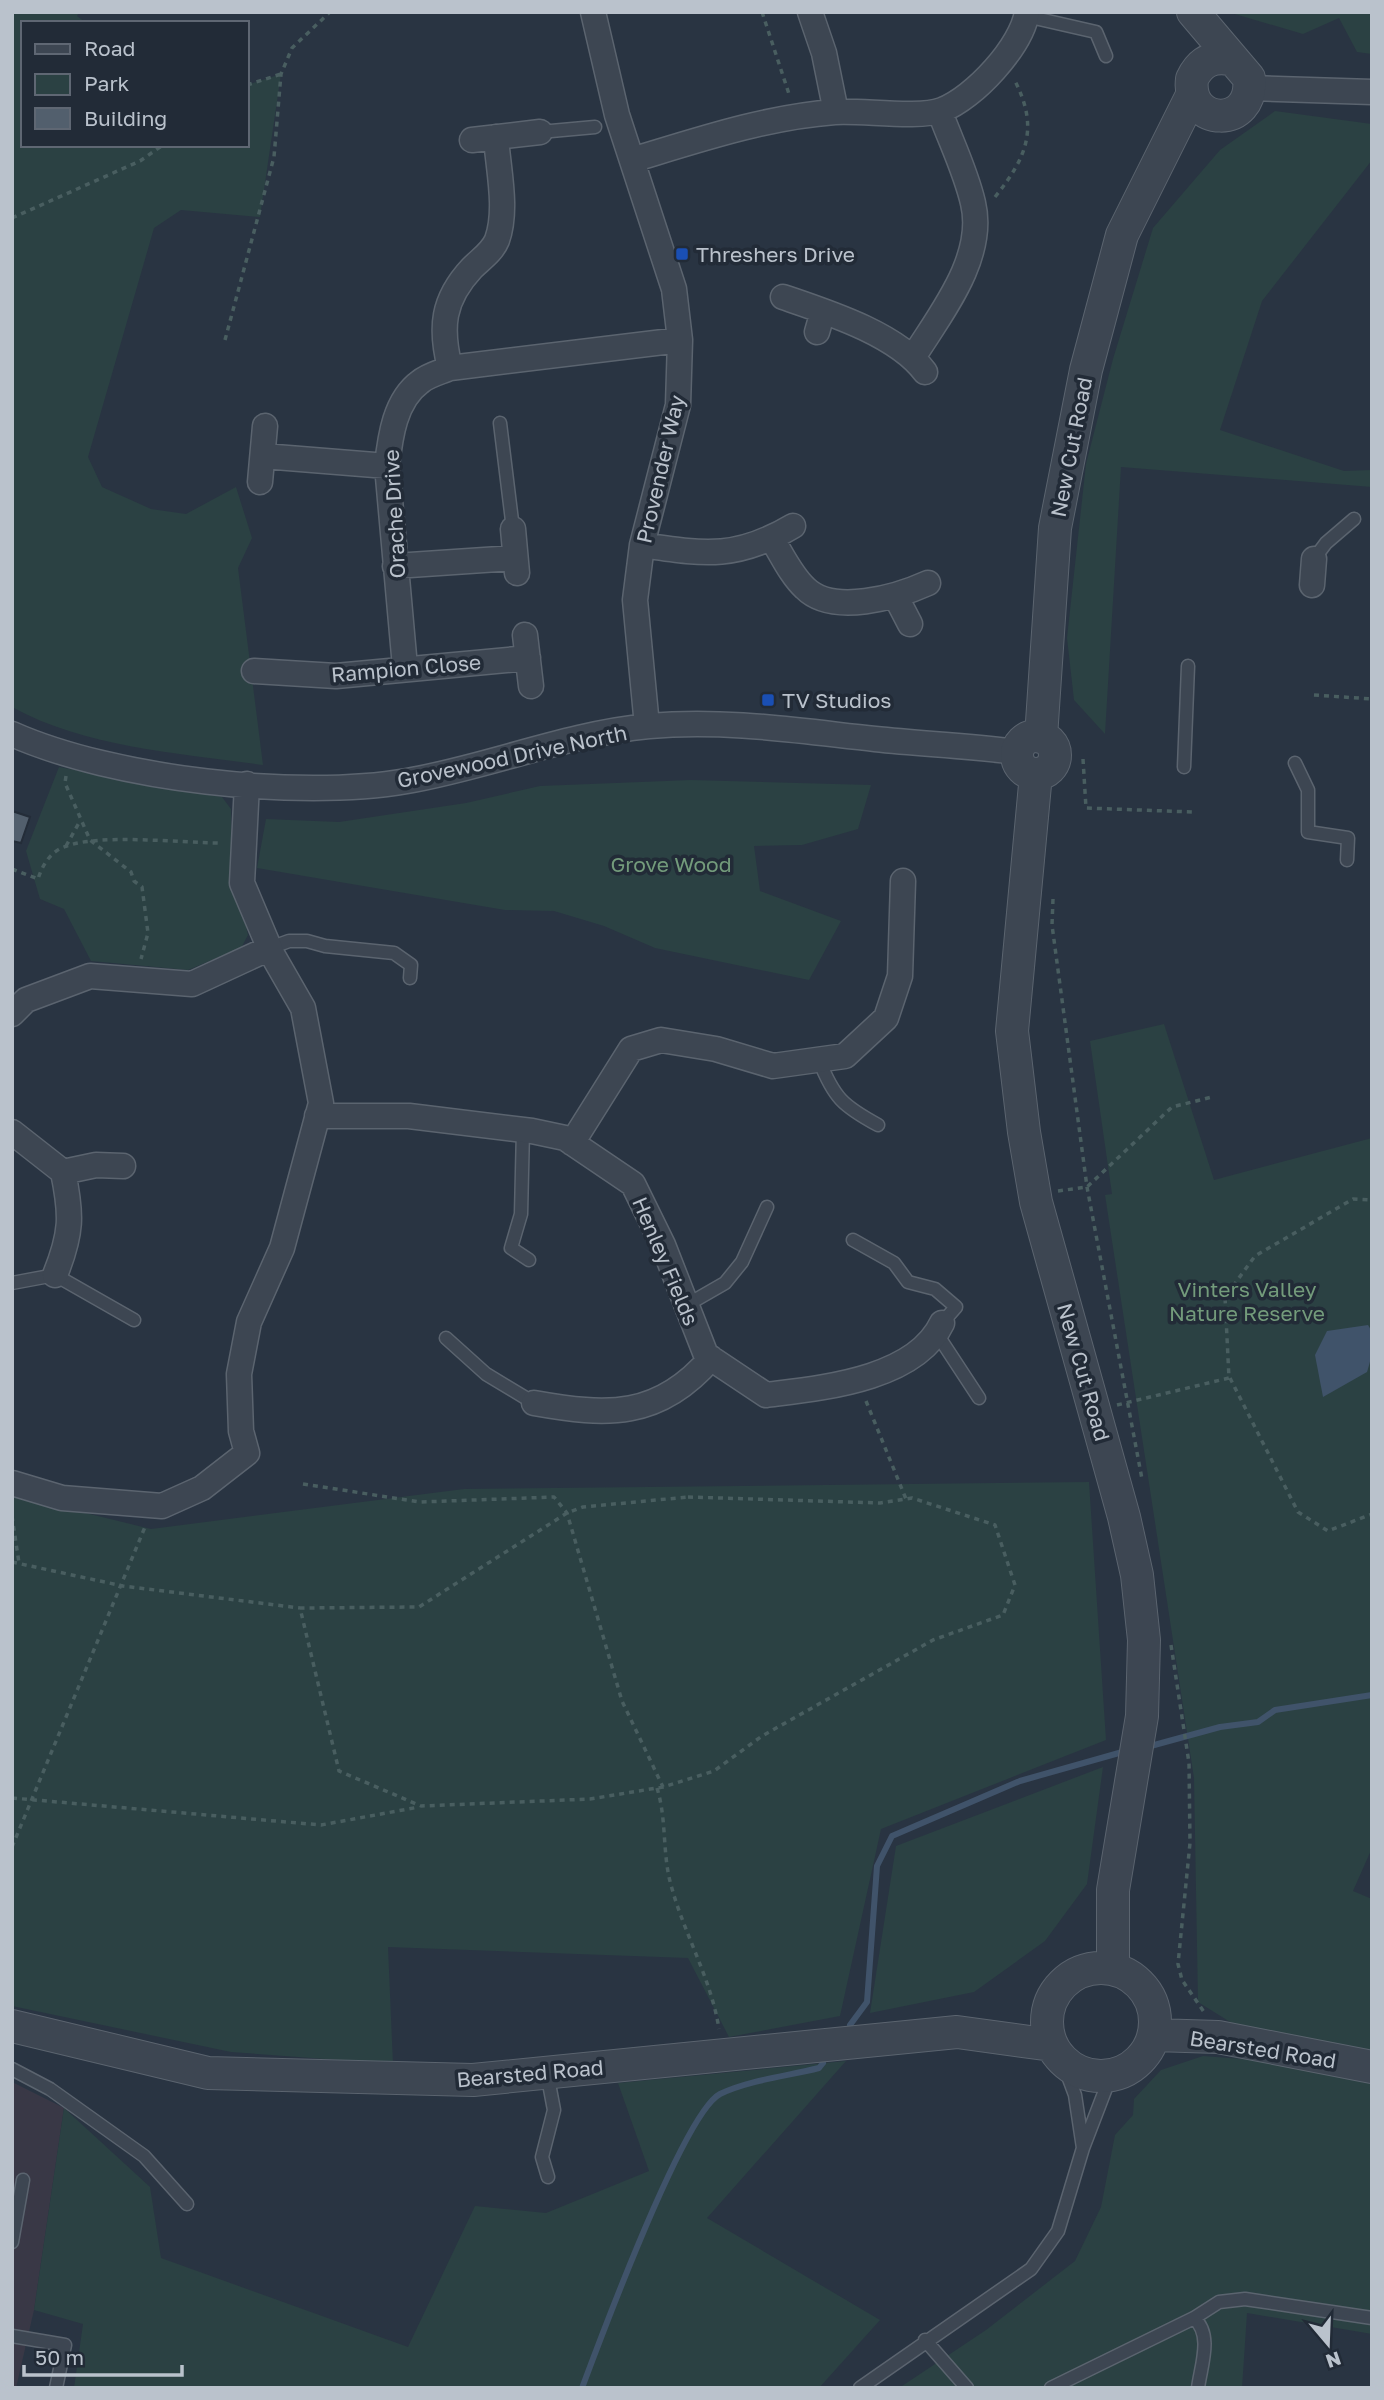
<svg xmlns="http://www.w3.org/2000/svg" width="1384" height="2400" viewBox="0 0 1384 2400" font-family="'Golos Text',sans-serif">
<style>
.medical{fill:#393846}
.green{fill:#2b4143}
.water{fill:#40536a}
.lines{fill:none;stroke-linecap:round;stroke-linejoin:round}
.stream{stroke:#40536a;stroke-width:6}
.building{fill:#525f6d;stroke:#242d39;stroke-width:2}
.service-casing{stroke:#5b646f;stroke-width:15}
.minor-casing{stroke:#5b646f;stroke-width:27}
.tertiary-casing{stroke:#5b646f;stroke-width:34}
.path{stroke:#495e60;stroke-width:3.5;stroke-dasharray:5 5;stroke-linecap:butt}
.service{stroke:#3d4652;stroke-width:12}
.minor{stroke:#3d4652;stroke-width:24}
.tertiary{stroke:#3d4652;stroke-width:32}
.transit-dot{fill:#1a4fb4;stroke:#222b37;stroke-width:2.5}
.labels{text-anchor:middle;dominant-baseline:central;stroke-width:7;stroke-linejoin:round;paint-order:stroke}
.poi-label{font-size:21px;fill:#bac2cc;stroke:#222b37;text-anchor:start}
.street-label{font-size:21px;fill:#bac2cc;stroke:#222b37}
.park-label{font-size:21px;fill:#739b7b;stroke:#222b37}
</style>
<rect width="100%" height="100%" fill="#293442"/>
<path class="medical" d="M12 2082 64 2108 34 2310 16 2388H12Z"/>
<path class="green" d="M12 12H79L77 16 86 23H23V145H247V85L281 74 260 217 181 210 154 228 88 457 102 487 151 509 186 514 236 487 252 538 238 568 263 765C180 753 86 748 12 707Z
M1228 12H1372V54L1357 52 1339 18 1303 34Z
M1275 111 1372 124V160L1262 301 1220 430 1344 471 1372 470V487L1121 467 1105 734 1074 700 1067 638 1086 464 1113 359 1153 228 1220 150Z
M59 767 222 797 231 809 232 867 248 935 241 948 188 970 91 961 64 909 40 899 26 851Z
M691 780 871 785 858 829 802 845 754 846 760 891 841 921 809 980 655 948 604 926 554 911 505 910 257 868 266 819 339 822 466 803 540 786Z
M1164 1024 1214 1180 1372 1138V1848L1353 1891 1372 1899V2052L1235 2025 1198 2002 1194 1778 1105 1195 1112 1194 1090 1041Z
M1089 1482 1106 1740 881 1829 840 2016 729 2037 688 1958 388 1947 393 2064 231 2052 12 2006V1495L151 1529 464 1489Z
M1103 1767 1087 1884 1045 1941 974 1992 870 2013 896 1846Z
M1203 2056 1255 2060 1372 2084V2334L1247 2313 1242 2388H899L986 2330 1075 2261 1101 2207 1115 2135 1133 2115 1134 2099 1161 2070Z
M846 2061 707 2218 880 2320 819 2388H74L83 2324 34 2310 64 2108 150 2187 161 2258 408 2347 475 2206 546 2213 649 2171 618 2083Z"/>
<path class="water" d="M1368 1325C1377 1338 1371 1359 1367 1372L1323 1397 1315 1355 1327 1331Z"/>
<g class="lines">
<path class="stream" d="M1147 1747 1220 1727 1258 1722 1275 1710 1372 1695
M850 2025 867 2002 877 1866 892 1836 1020 1781 1126 1751
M582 2388C600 2340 684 2113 720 2094 749 2080 788 2076 819 2068L823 2063"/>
</g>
<path class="building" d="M12 811 30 817 21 843 12 841Z"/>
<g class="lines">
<g class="service-casing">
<path id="service" d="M1026 16 1096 32 1106 56
M540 132 595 127
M500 423 513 529
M1314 559 1326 543 1354 519
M1295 763 1308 790V832L1348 838 1347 860
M1184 767 1188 666
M270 948 289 941H307L325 946 394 953 411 965 410 978
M819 1060C834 1098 843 1106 878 1125
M523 1130 521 1214 511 1248 529 1260
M853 1240 894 1263 908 1282 935 1289 956 1307 942 1323
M12 1283 55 1275 134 1320
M685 1306 725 1283 742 1262 767 1207
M937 1334 979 1398
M446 1338 486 1374 534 1403
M1062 2060 1075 2095 1083 2148
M12 2069 50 2089 144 2156 187 2204
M547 2073 554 2110 542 2157 548 2177
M12 2242 23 2180
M1194 2318C1213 2335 1201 2365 1198 2388
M12 2336 65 2345 56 2388
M925 2340 967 2388
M860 2388 1031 2269 1058 2231 1083 2148 1111 2075
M1051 2388 1194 2318 1219 2302 1245 2299 1372 2318"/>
</g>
<g class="minor-casing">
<path id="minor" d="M593 12 617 115 674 289 680 340 678 405 642 545 635 600 647 726
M810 12 824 53 836 112
M1250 88 1372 92
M472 140 540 132
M632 160C698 140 766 117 835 112 862 110 919 119 942 110 974 98 1022 46 1027 12
M783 297C827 312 897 334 925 372
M817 332 823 311
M914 356C941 313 986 257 973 203 966 172 951 142 940 112
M450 368C440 328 442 300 472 268 481 259 492 252 497 240 508 209 498 169 496 137
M263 456 387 466
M260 482 265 426
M513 529 517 573
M772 539C782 555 791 575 805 588 833 616 897 597 928 583
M642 545C704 554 736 560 793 526
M395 566 515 558
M1312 585 1314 559
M896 597 910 624
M525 635 531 686
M405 667 387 466C390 437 395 400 420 382 428 375 441 372 450 368L680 340
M254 671 336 676 528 658
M12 734C113 779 298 800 407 781 488 767 566 734 649 726 725 719 800 731 875 739 923 744 970 746 1017 752
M12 1014 26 1000 90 976 192 984 270 948
M317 1116H409L532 1131 565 1138 633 1184 663 1245 706 1355 766 1395C821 1388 915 1380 942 1323
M12 1132 63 1172C72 1215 72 1233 55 1275
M572 1143 631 1049 661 1040 716 1049 773 1066 845 1056 886 1018 900 976 903 881
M63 1172 96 1165 123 1166
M534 1403C607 1416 659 1419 711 1358
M12 1483 62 1498 162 1506 202 1488 247 1453 241 1431 239 1374 249 1322 282 1248 321 1103 303 1008 272 954 242 883 247 784"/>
</g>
<g class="tertiary-casing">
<path id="tertiary" d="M1193 12 1249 78C1255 129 1186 127 1192 79 1200 62 1212 56 1230 59
M1017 755a19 19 0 1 1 38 0a19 19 0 1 1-38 0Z
M1041 737 1055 528 1086 370 1122 235 1192 95
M1036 774 1012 1031 1024 1132 1036 1202 1124 1517 1137 1575 1144 1640 1142 1716 1113 1890V1969
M1047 2022a54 54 0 1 1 108 0a54 54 0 1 1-108 0Z
M12 2026 208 2073 473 2080 957 2032 1052 2045
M1154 2035 1218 2037 1372 2067"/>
</g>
<path class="path" d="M762 12 790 97
M247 85 281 74
M995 197C1027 157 1039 128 1015 81
M12 218 140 161 163 145
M225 340 274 157 281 74 292 48 330 12
M1314 695 1372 699
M1083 759 1086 808 1192 812
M66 776 65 783 90 840 131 872 134 881 142 887 148 933 141 959
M66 846 80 821
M12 869 38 879C42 866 50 852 64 847 98 833 181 843 221 843
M1053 899 1052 925 1087 1187 1142 1479
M1058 1191 1087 1187 1172 1107 1212 1097
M1230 1378 1298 1512 1328 1531 1372 1514
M866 1401 906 1499
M1117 1405 1229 1378 1225 1297 1255 1256 1353 1199 1372 1200
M303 1484 420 1502 554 1497 567 1513 622 1701 663 1787
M688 1497 880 1503 912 1498 995 1525 1015 1585 1003 1615 933 1640 762 1736 714 1771 663 1787 590 1799 421 1806 339 1771 300 1608 419 1607 567 1513 583 1507Z
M12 1516 19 1563
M12 1562 123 1586 300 1608
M1171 1645 1189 1763 1190 1843 1178 1964 1182 1980 1204 2012
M657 1788C667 1820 662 1853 671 1885 684 1934 711 1978 719 2029
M12 1798 321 1825 419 1807
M12 1847 145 1527"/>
<use href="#service" class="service"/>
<use href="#minor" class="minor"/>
<use href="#tertiary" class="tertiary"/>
</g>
<g class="transit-dot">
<rect x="675" y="247" width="14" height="14" rx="3.5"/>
<rect x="761" y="693" width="14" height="14" rx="3.5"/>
</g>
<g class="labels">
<g class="poi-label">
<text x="696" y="254">Threshers Drive</text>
<text x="782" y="700">TV Studios</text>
</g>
<g class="street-label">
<text transform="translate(1071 447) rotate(-79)">New Cut Road</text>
<text transform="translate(660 469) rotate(-77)">Provender Way</text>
<text transform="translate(394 514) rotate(-93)">Orache Drive</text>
<text transform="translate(406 668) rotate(-5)">Rampion Close</text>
<text transform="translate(512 756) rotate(-12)">Grovewood Drive North</text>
<text transform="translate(666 1261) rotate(67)">Henley Fields</text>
<text transform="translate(1084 1372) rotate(74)">New Cut Road</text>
<text transform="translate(1263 2049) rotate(9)">Bearsted Road</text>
<text transform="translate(530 2073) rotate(-5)">Bearsted Road</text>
</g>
<g class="park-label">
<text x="671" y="864">Grove Wood</text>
<text x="1247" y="1289">Vinters Valley<tspan x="1247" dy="24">Nature Reserve</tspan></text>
</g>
</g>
<rect width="1384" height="2400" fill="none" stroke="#bac2cc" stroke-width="28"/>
<rect x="21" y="21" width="228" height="126" fill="#222b37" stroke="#5f6773" stroke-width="2"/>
<rect x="35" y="44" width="35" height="10" fill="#3d4652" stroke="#5f6773" stroke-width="2"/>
<text x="84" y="56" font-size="21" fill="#bac2cc">Road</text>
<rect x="35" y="74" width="35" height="21" fill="#2b4143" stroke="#5f6773" stroke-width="2"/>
<text x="84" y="91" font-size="21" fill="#bac2cc">Park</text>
<rect x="35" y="108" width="35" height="21" fill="#525f6d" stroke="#5f6773" stroke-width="2"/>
<text x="84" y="126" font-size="21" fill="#bac2cc">Building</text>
<g transform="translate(1328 2344) rotate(161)" stroke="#222b37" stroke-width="5" paint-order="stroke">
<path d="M0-5L12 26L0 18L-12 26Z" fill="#bac2cc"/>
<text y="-10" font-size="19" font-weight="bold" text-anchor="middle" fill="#bac2cc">N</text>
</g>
<path d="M24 2365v10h158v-10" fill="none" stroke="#bac2cc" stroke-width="3.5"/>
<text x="35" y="2365" font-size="21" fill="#bac2cc" stroke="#222b37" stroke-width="5" paint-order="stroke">50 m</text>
</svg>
